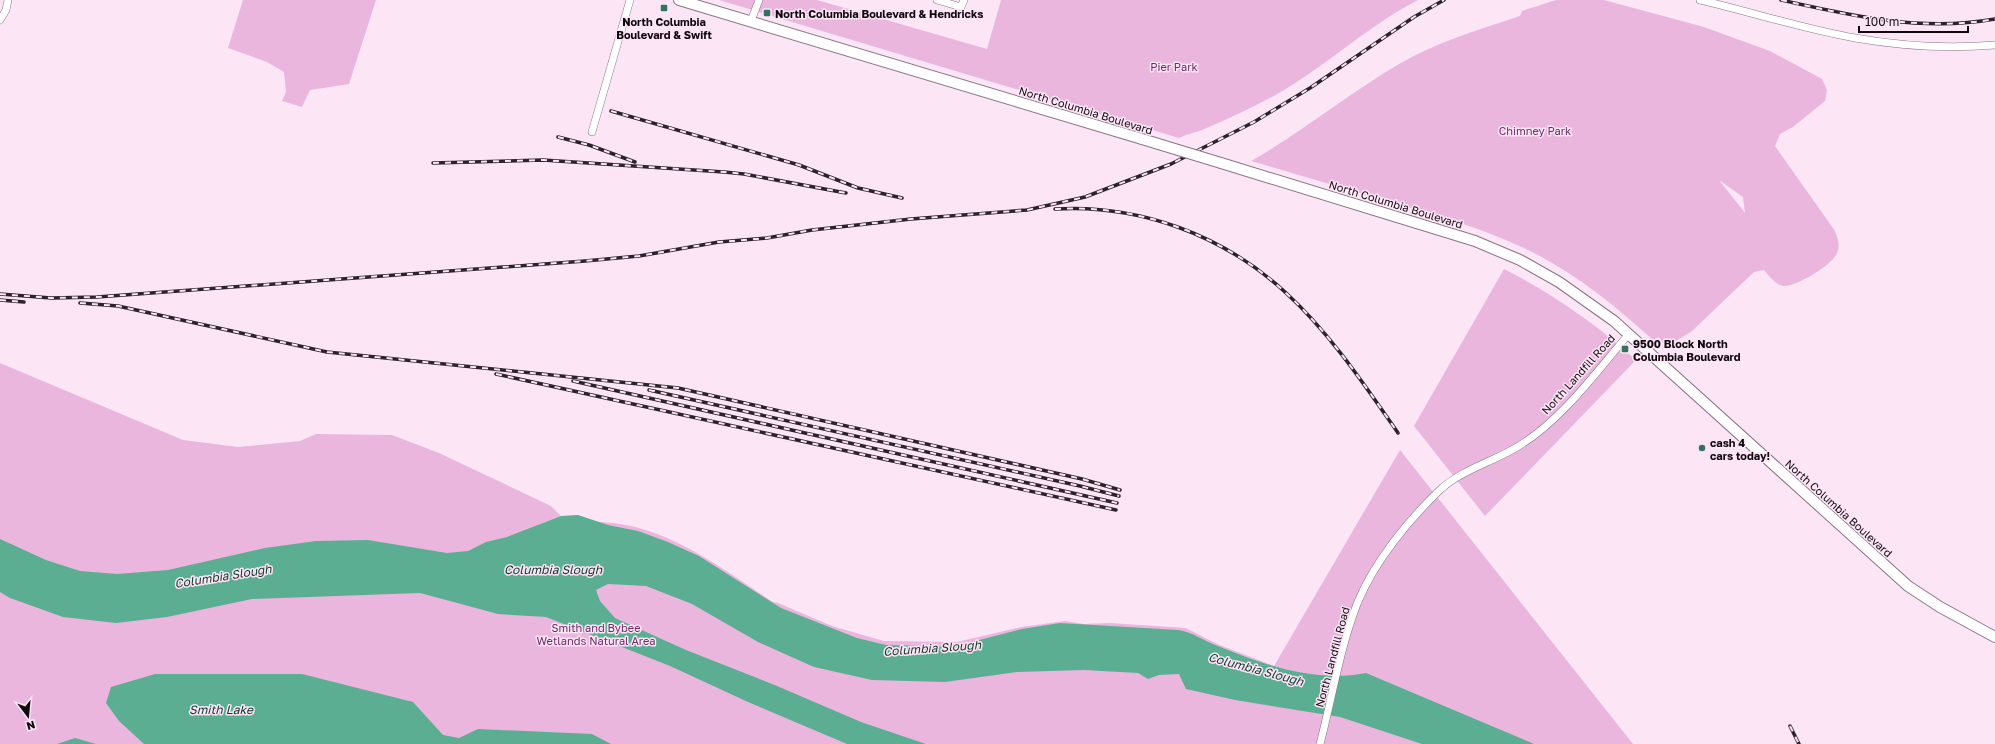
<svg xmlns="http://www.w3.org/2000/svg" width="1995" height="744" viewBox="0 0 1995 744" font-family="'Golos Text',sans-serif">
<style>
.green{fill:#eab6de;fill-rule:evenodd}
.water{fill:#5cae93}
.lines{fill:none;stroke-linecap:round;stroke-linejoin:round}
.street-casing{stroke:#8b7385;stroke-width:8}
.secondary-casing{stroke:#8b7385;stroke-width:12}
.street{stroke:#fff;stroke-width:7}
.secondary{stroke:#fff;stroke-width:10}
.rail-casing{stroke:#2c222a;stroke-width:3.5}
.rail{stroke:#fce6f6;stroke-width:2;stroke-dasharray:6;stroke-linecap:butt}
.secondary-bridge-casing{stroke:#8b7385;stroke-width:12;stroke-linecap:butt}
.secondary-bridge{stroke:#fff;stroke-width:10}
.poi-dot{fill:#34725e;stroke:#fce6f6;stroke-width:1.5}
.labels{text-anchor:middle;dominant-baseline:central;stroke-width:3;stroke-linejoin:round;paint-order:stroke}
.poi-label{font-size:11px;font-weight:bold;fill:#11080f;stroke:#fce6f6;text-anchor:start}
.park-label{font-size:11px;fill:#6f2b64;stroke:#fce6f6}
.street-label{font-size:11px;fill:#11080f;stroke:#fce6f6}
.water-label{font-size:12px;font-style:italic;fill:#0f352a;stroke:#fce6f6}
</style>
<rect width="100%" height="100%" fill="#fce6f6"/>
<path class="green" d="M243 0H376L349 84 310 90 302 107 282 101 286 92 284 72 267 62 228 48Z
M719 0H817L987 49 1001 0H1418C1368 26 1327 65 1279 93 1254 107 1228 119 1202 130 1194 133 1187 134 1179 138Z
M1556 0H1604L1704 27 1770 51 1822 79 1827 90 1825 101 1793 127 1780 134 1775 146 1835 231C1838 239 1841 247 1836 255 1830 266 1796 287 1783 286 1776 285 1769 276 1764 270L1754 272 1692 331 1676 341 1663 342 1658 337 1654 341C1618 308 1581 278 1538 255 1490 230 1439 216 1387 201 1342 188 1297 174 1251 161 1302 132 1348 94 1399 64 1437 42 1478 30 1520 16L1522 11ZM1719 180 1743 197 1745 213Z
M1504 269C1553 294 1595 323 1636 360L1485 516 1414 426Z
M0 363 183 440 238 447 300 441 316 434 392 435 439 453 551 506 561 516 538 525C559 524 581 521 602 522 667 525 721 568 773 602L778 603 832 626 884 641 957 642 1021 627 1065 621 1084 624 1110 623 1186 628 1217 644 1274 666 1400 450 1633 744H0Z"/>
<path class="water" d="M578 515 608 525 638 531 668 542 699 556 781 608 857 638 886 645 952 647 1022 629 1060 623 1178 630C1193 632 1204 641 1218 646 1264 665 1315 683 1366 673L1534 744H1422L1340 717 1235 700 1186 689 1179 674 1159 675 1148 679 1138 673 1084 670 1017 672 945 682 872 680 814 667 758 642 692 604 646 586 608 584 596 590 600 601 615 618 686 650 777 686 861 722 926 744H847L748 702 670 666 546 617 498 614 420 593 252 599 167 617 116 623 63 617 10 598 0 592V539L46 560 80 571 117 574 168 570 265 548 316 541 368 540 447 553 468 551 486 542 507 537 561 516Z
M155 674H302L413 702 443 735 459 738 478 729 592 734 611 744H144L119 721 106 703 111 687Z
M75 738 96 744H57Z"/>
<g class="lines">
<g class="street-casing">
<path id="street" d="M937 0 961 7 964 0
M1700 0C1752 12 1803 29 1855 38 1901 46 1948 49 1995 45
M0 20 6 10 8 0
M751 21 759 0
M592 132 630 0
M1320 744C1332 698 1340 648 1357 604 1374 562 1409 519 1442 488 1465 468 1496 461 1522 444 1564 417 1596 372 1629 334"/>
</g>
<g class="secondary-casing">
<path id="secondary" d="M679 0 1142 139
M1221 163 1475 241 1520 260 1559 282 1614 321 1908 586 1940 607 1995 637"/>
</g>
<use href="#street" class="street"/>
<use href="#secondary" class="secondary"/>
<g class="rail-casing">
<path id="rail" d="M1781 0C1852 16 1922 32 1995 19
M611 111 799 165 858 188 902 198
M558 137 589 145 635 162
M433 163 543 160 724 172 744 174 846 193
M1055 209C1139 204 1223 235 1285 292 1329 332 1364 384 1398 433
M0 294 51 298 97 297 585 261 639 256 719 242 767 238 812 230 911 219 1027 210 1085 197 1171 164 1254 122 1310 88 1414 17 1444 0
M0 300 24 302
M80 303 118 306 327 352 678 388 1082 479 1120 490
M496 374 1116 510
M573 381 1117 503
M649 390 1080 486 1119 496
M1790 726 1799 744"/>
</g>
<use href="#rail" class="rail"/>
<g class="secondary-bridge-casing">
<path id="secondary-bridge" d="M1142 139 1221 163"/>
</g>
<use href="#secondary-bridge" class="secondary-bridge"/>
</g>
<g class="poi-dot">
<rect x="660" y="4" width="8" height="8" rx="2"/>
<rect x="763" y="9" width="8" height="8" rx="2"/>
<rect x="1621" y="345" width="8" height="8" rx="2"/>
<circle cx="1702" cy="448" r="4"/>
</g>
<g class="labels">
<g class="poi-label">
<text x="775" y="13">North Columbia Boulevard &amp; Hendricks</text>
<text x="664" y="21" text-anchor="middle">North Columbia<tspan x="664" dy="13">Boulevard &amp; Swift</tspan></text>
<text x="1633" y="343">9500 Block North<tspan x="1633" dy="13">Columbia Boulevard</tspan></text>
<text x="1710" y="442">cash 4<tspan x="1710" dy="13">cars today!</tspan></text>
</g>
<g class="park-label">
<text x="1174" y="66">Pier Park</text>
<text x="1535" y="130">Chimney Park</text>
<text x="596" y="627">Smith and Bybee<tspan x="596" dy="13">Wetlands Natural Area</tspan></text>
</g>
<g class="street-label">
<text transform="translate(1086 110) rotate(17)">North Columbia Boulevard</text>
<text transform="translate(1396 204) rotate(17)">North Columbia Boulevard</text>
<text transform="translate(1578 374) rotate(-48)">North Landfill Road</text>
<text transform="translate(1839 508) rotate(42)">North Columbia Boulevard</text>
<text transform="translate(1332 657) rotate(-75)">North Landfill Road</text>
</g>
<g class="water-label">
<text x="553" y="569">Columbia Slough</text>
<text transform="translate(223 576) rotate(-9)">Columbia Slough</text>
<text transform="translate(932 648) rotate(-4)">Columbia Slough</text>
<text transform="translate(1256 669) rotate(15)">Columbia Slough</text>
<text x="221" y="709">Smith Lake</text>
</g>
</g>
<g transform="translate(28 716) rotate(164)" stroke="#fce6f6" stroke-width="3" paint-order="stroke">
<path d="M0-3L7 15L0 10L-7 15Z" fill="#11080f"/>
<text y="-6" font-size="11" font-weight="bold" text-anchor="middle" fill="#11080f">N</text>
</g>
<path d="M1859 26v6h109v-6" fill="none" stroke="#11080f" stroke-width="2"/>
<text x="1865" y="26" font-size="12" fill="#11080f" stroke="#fce6f6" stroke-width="3" paint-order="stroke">100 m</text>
</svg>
